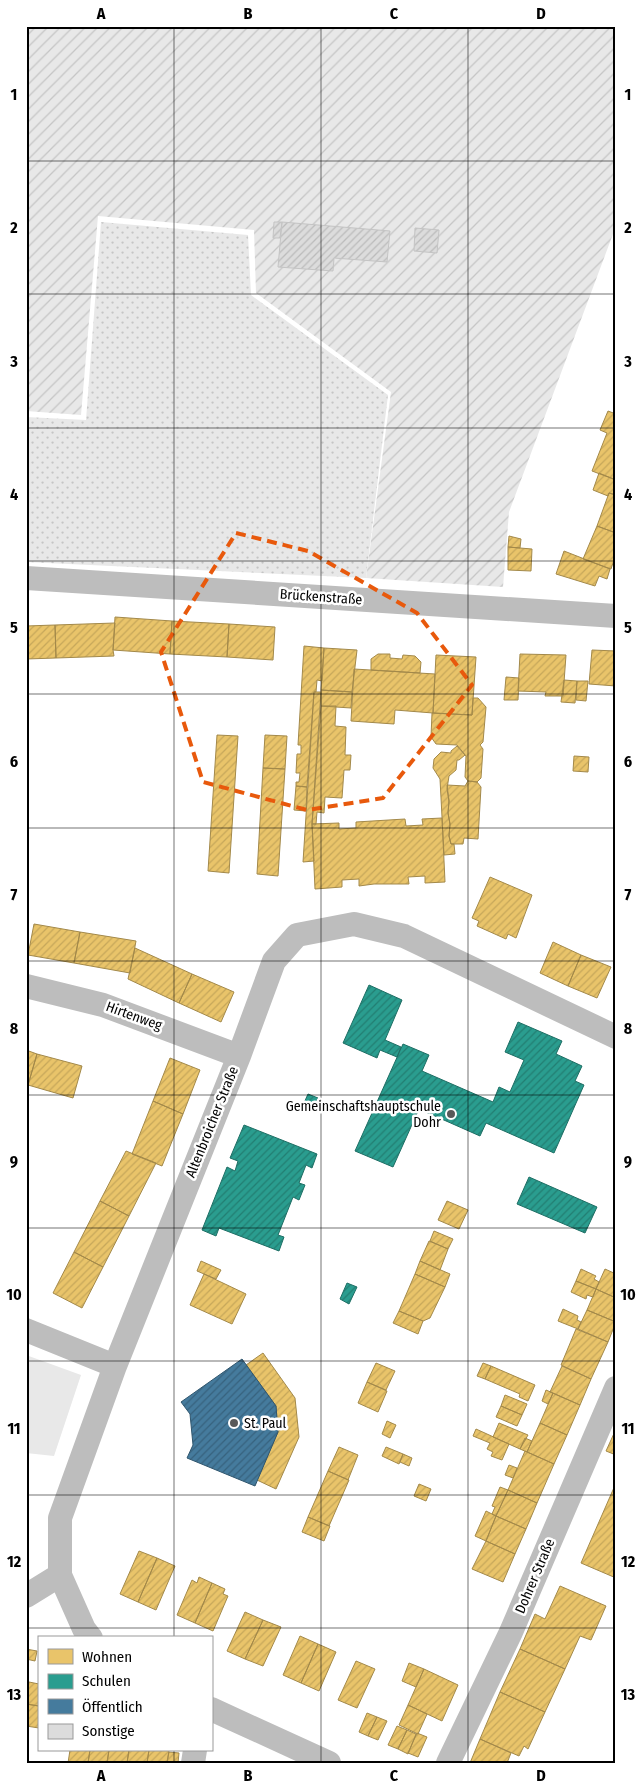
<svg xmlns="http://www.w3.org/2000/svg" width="642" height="1789" viewBox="0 0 642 1789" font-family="'Fira Sans Condensed',sans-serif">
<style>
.grass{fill:#e8e8e8}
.park{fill:url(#park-dots)}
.garden{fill:url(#garden-furrows)}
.homes{fill:url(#homes-hatch);stroke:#a3894a}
.schools{fill:url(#schools-hatch);stroke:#1d6e64}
.public{fill:url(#public-hatch);stroke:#30566e}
.building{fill:url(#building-hatch);stroke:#c4c4c4}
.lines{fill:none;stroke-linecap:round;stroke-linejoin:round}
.street{stroke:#bdbdbd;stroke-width:24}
.marked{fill:none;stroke:#e8590c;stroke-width:4;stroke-dasharray:10 6;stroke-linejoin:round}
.grid{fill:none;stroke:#000;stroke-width:1;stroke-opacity:0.55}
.poi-dot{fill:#595959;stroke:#fff;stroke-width:2}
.labels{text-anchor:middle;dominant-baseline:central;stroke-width:5;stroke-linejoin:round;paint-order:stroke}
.street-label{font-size:14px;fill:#000;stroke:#fff}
.poi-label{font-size:14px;fill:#000;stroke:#fff;text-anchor:end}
.neatline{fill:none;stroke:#000;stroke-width:2}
.grid-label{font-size:16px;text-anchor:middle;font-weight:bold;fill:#000}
</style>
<defs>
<pattern id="park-dots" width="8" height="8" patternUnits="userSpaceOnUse" patternTransform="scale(1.25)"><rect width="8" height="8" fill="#e8e8e8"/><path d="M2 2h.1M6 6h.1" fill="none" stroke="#c5c5c5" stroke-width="1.8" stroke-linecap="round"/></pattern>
<pattern id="garden-furrows" width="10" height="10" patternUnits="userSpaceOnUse" patternTransform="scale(1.25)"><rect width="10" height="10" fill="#e8e8e8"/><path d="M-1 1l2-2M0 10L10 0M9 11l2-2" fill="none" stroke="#c5c5c5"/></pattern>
<pattern id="homes-hatch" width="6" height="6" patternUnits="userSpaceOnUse" patternTransform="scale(1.25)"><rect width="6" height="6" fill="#e9c46a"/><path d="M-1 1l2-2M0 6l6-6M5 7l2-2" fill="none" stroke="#c6a75a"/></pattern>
<pattern id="schools-hatch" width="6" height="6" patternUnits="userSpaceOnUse" patternTransform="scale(1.25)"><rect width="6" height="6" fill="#2a9d8f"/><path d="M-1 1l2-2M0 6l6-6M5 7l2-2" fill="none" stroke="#227e72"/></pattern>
<pattern id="public-hatch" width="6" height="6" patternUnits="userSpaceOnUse" patternTransform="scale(1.25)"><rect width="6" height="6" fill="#457b9d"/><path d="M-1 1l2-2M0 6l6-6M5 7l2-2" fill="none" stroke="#37627e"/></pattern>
<pattern id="building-hatch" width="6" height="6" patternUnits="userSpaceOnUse" patternTransform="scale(1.25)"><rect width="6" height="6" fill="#dcdcdc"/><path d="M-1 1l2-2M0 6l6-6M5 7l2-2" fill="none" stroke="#bbb"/></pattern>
</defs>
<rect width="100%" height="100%" fill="#fff"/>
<path class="grass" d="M26 1355 81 1375 54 1456 26 1453Z"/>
<path class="park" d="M101 222 248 235 251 295 388 395 366 578 26 562V417L86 420Z"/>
<path class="garden" d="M26 26H616V226L509 512 503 587 366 578 391 392 256 293 254 230 98 216 81 415 26 411Z"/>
<path class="homes" d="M608 411 616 414V480L592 471 607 433 600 430Z
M599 473 616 480V495L609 493 608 496 593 490Z
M609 493 616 495V533L597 526Z
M597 526 616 533V554L611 569 583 559Z
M509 536 521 539 520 548 508 547Z
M508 547 532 549 531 571 508 570Z
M564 551 610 569 607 579 599 576 595 586 556 574Z
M115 617 172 621 170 654 113 650Z
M172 621 229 624 227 657 170 654Z
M115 623 113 650 114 656 56 658 55 625Z
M229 624 275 627 273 660 227 657Z
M55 625 56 658 26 659V626Z
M304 646 324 648 322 681 317 680 316 692H314L307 787 296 786V782H299L300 773H296L297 754H301V745H298Z
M324 648 357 650 352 692 321 690Z
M592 650 616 651V686L589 684Z
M378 654H390V658L402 659 403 655 415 656 421 662 420 673 371 670V659Z
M520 654 566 655 563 696H545L546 692 518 691Z
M436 655 476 657 472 715 433 713Z
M354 669 435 674 433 713 395 710 394 724 351 721Z
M506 677 519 678 518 700H504Z
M564 680 577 681 575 703 561 702Z
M577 681H588L586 701 576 700Z
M321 690 352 692 351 708 321 706Z
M314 692H321L312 824 314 861 303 862Z
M473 698H478L486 707 483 742 480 745 483 749 481 778 477 782 468 781 465 777 466 756 457 745 436 744 431 737 432 713 472 715Z
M321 706H336L335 726 346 727 345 755H351L350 770H344L342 798 325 797 324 813 317 812 316 824H312Z
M217 735 238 736 229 873 208 871Z
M265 735 287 736 285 769 263 768Z
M457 746 465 755 459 760H457L456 770 449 776 447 789 449 801 448 813 450 824 449 836 451 844H454L455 854 444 855 440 779 433 768 434 759 441 752 451 753V751Z
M574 756 589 757 588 772 573 771Z
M263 768 285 769 278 876 257 874Z
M468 781 477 782 481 787 478 839 464 838 463 844H451L449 836 450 824 448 813 449 801 447 785 465 786Z
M296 786 307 787 306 811 294 810Z
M442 818 445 882 425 883V876L408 877 409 884H374L359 886V879L342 880V887L315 889 312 824 339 823V829L356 828V822L405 819 406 826 423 825 422 819Z
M490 877 532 895 516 938 508 934 506 939 477 926 479 921 472 918Z
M34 924 80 932 74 963 28 955Z
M80 932 136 941 130 973 74 963Z
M553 942 581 955 568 986 540 973Z
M135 948 192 974 179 1003 128 979Z
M581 955 611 967 597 998 568 986Z
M192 974 234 992 221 1022 179 1003Z
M26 1050 37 1054 28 1085H26Z
M37 1054 82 1066 73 1098 28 1085Z
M170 1058 200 1070 183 1114 153 1101Z
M153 1101 183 1114 162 1166 132 1154Z
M126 1151 156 1163 129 1216 100 1201Z
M100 1201 129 1216 103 1267 74 1252Z
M447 1201 468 1210 459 1229 438 1220Z
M434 1231 453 1239 448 1249 430 1241Z
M429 1241 448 1249 440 1270 420 1261Z
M74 1252 103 1267 82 1308 53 1293Z
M201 1261 221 1270 216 1279 197 1271Z
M420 1261 450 1274 445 1287 415 1274Z
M581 1269 596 1276 594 1279 599 1282 596 1289 576 1281Z
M605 1269 616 1274V1298L596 1289Z
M204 1274 246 1294 232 1324 190 1305Z
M415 1274 445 1287 430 1318 423 1321 399 1311Z
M576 1281 596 1289 593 1297 587 1295 586 1299 571 1292Z
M596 1289 616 1298V1322L587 1310Z
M563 1309 578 1316 577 1320 581 1322 578 1329 558 1321Z
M587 1310 616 1322 608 1342 578 1329Z
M399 1311 423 1321 418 1334 393 1323Z
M576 1329 608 1342 591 1379 561 1365Z
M263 1353 295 1398 299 1437 276 1489 257 1480 278 1432 276 1406 246 1365Z
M376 1363 395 1371 386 1390 367 1382Z
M483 1363 491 1366 485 1379 477 1376Z
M491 1366 535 1385 528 1401 519 1397 520 1394 485 1379Z
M562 1366 591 1379 580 1405 550 1392Z
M367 1382 387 1391 378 1412 358 1403Z
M546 1390 553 1393 548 1404 542 1401Z
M553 1393 580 1405 567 1435 540 1423Z
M505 1395 527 1404 522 1415 501 1406Z
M501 1406 522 1415 517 1426 496 1417Z
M387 1421 396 1425 390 1438 382 1434Z
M499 1423 528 1435 520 1449 493 1437Z
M540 1423 567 1435 554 1464 527 1452Z
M476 1429 509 1444 502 1460 491 1456 493 1452 487 1449 490 1443 473 1436Z
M616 1429V1455L606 1451Z
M525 1438 532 1441 527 1452 520 1449Z
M339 1447 358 1455 348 1480 328 1471Z
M386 1447 403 1454 399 1464 382 1456Z
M525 1451 554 1464 537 1503 508 1490Z
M403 1454 412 1458 409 1466 400 1462Z
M509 1465 517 1468 513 1478 505 1475Z
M328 1471 349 1480 329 1526 308 1517Z
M616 1483V1578L581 1563Z
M419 1484 431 1489 426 1501 414 1496Z
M500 1487 508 1490 496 1516 492 1514 495 1507 492 1506Z
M508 1490 537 1503 526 1529 496 1516Z
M486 1511 496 1516 486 1541 475 1536Z
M496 1516 526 1529 515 1554 486 1541Z
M308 1517 330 1526 324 1541 302 1532Z
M486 1541 515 1554 503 1582 472 1569Z
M139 1551 157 1558 138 1602 120 1594Z
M157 1558 175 1566 156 1610 138 1602Z
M199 1577 212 1583 195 1623 177 1615 192 1580 197 1583Z
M212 1583 225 1589 223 1594 228 1596 213 1631 195 1623Z
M560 1586 606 1606 591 1640 580 1636 565 1669 520 1649 535 1614 545 1619Z
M245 1612 263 1620 245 1659 227 1651Z
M263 1620 281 1627 263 1666 245 1659Z
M300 1636 318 1644 301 1683 283 1675Z
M318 1644 336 1652 319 1691 301 1683Z
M26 1649 37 1651 35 1661 26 1659Z
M520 1649 565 1669 545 1712 500 1692Z
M356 1661 375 1669 357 1708 338 1700Z
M409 1663 424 1669 416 1687 402 1681Z
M424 1669 458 1685 442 1721 408 1705Z
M29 1682 39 1684V1706L26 1704Z
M500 1692 545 1712 528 1749 524 1746 519 1756 480 1739Z
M26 1704 39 1706V1728L26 1726Z
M408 1705 427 1714 418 1734 399 1725Z
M367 1713 377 1717 368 1736 359 1732Z
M377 1717 387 1721 378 1740 368 1736Z
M397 1726 407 1730 398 1749 388 1745Z
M407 1730 416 1734 408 1754 398 1749Z
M417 1733 427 1737 418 1757 408 1753Z
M480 1739 511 1753 507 1763H470Z
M70 1750H90L88 1763H68Z
M90 1750H109L107 1763H88Z
M109 1750H129L127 1763H107Z
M129 1750H149L147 1763H127Z
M149 1750H169L167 1763H147Z
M169 1752 179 1753 178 1763H167Z"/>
<path class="schools" d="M369 985 402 1000 385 1040 401 1047 397 1057 380 1050 377 1058 343 1043Z
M518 1022 562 1041 556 1054 582 1066 575 1081 584 1085 554 1153 486 1123 480 1136 419 1109 393 1167 355 1151 403 1044 429 1055 422 1071 493 1102 499 1087 510 1092 524 1060 505 1052Z
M308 1094 318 1098 314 1107 304 1103Z
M244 1125 317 1154 312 1168 306 1165 299 1183 305 1185 299 1200 293 1197 278 1235 284 1237 279 1251 219 1228 216 1236 202 1230 227 1167 235 1171 238 1161 230 1158Z
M529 1177 597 1207 585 1233 517 1204Z
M347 1283 357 1287 349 1304 340 1299Z"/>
<path class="public" d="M242 1359 276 1406 278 1432 255 1486 187 1458 193 1445 190 1414 181 1402Z"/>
<path class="building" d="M274 222H282L280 238H273Z
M282 222 390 231 387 262 334 258 333 271 278 267Z
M415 228 439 230 437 253 414 251Z"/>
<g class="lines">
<path class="street" d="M26 578 616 616
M26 986 103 1005 239 1056
M26 1330 115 1366
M26 1596 60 1575
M91 1638 84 1629 60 1575V1518L115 1366 239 1056 274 961 297 935 354 924 404 936 616 1037
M211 1709 329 1763
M193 1763 195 1750
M448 1763 511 1632 616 1388"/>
</g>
<path class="marked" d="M236 533 308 551 417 613 472 685 383 798 307 810 203 782 161 652Z"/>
<path class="grid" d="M174 26V1638M321 26V1763M468 26V1763M26 161H616M26 294H616M26 428H616M26 561H616M26 694H616M26 828H616M26 961H616M26 1095H616M26 1228H616M26 1361H616M26 1495H616M26 1628H616M174 1750V1763"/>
<g class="poi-dot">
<circle cx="451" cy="1114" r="5"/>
<circle cx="234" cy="1423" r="5"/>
</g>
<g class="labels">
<g class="street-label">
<text transform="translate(321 597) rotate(4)">Brückenstraße</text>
<text transform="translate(134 1016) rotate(20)">Hirtenweg</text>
<text transform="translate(212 1122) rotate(-68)">Altenbroicher Straße</text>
<text transform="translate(535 1576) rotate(-67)">Dohrer Straße</text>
</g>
<g class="poi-label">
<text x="441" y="1106">Gemeinschaftshauptschule<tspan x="441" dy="16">Dohr</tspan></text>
<text x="244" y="1423" text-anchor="start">St. Paul</text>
</g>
</g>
<rect width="642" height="1789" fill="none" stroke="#ffffff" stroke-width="55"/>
<rect x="38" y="1636" width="175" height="115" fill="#ffffff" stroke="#999999"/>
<rect x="48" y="1649" width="25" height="15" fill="#e9c46a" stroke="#999999"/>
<text x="82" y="1662" font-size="15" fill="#000000">Wohnen</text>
<rect x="48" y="1674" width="25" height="15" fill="#2a9d8f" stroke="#999999"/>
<text x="82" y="1686" font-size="15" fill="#000000">Schulen</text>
<rect x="48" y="1699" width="25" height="15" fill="#457b9d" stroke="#999999"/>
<text x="82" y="1712" font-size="15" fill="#000000">Öffentlich</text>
<rect x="48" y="1724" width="25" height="15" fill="#dcdcdc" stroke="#999999"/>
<text x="82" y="1736" font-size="15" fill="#000000">Sonstige</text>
<rect x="28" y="28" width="586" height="1734" class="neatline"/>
<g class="grid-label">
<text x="101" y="19">A</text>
<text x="248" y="19">B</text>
<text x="394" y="19">C</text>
<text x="541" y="19">D</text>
<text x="14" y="100">1</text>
<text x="628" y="100">1</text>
<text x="14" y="233">2</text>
<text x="628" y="233">2</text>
<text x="14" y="367">3</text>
<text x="628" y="367">3</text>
<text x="14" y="500">4</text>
<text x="628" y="500">4</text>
<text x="14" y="633">5</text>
<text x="628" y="633">5</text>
<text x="14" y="767">6</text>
<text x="628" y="767">6</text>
<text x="14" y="900">7</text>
<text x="628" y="900">7</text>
<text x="14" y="1034">8</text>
<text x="628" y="1034">8</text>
<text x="14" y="1167">9</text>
<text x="628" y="1167">9</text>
<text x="14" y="1300">10</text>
<text x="628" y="1300">10</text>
<text x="14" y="1434">11</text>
<text x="628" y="1434">11</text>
<text x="14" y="1567">12</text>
<text x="628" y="1567">12</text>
<text x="14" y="1700">13</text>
<text x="628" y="1700">13</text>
<text x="101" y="1781">A</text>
<text x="248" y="1781">B</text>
<text x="394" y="1781">C</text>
<text x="541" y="1781">D</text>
</g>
</svg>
